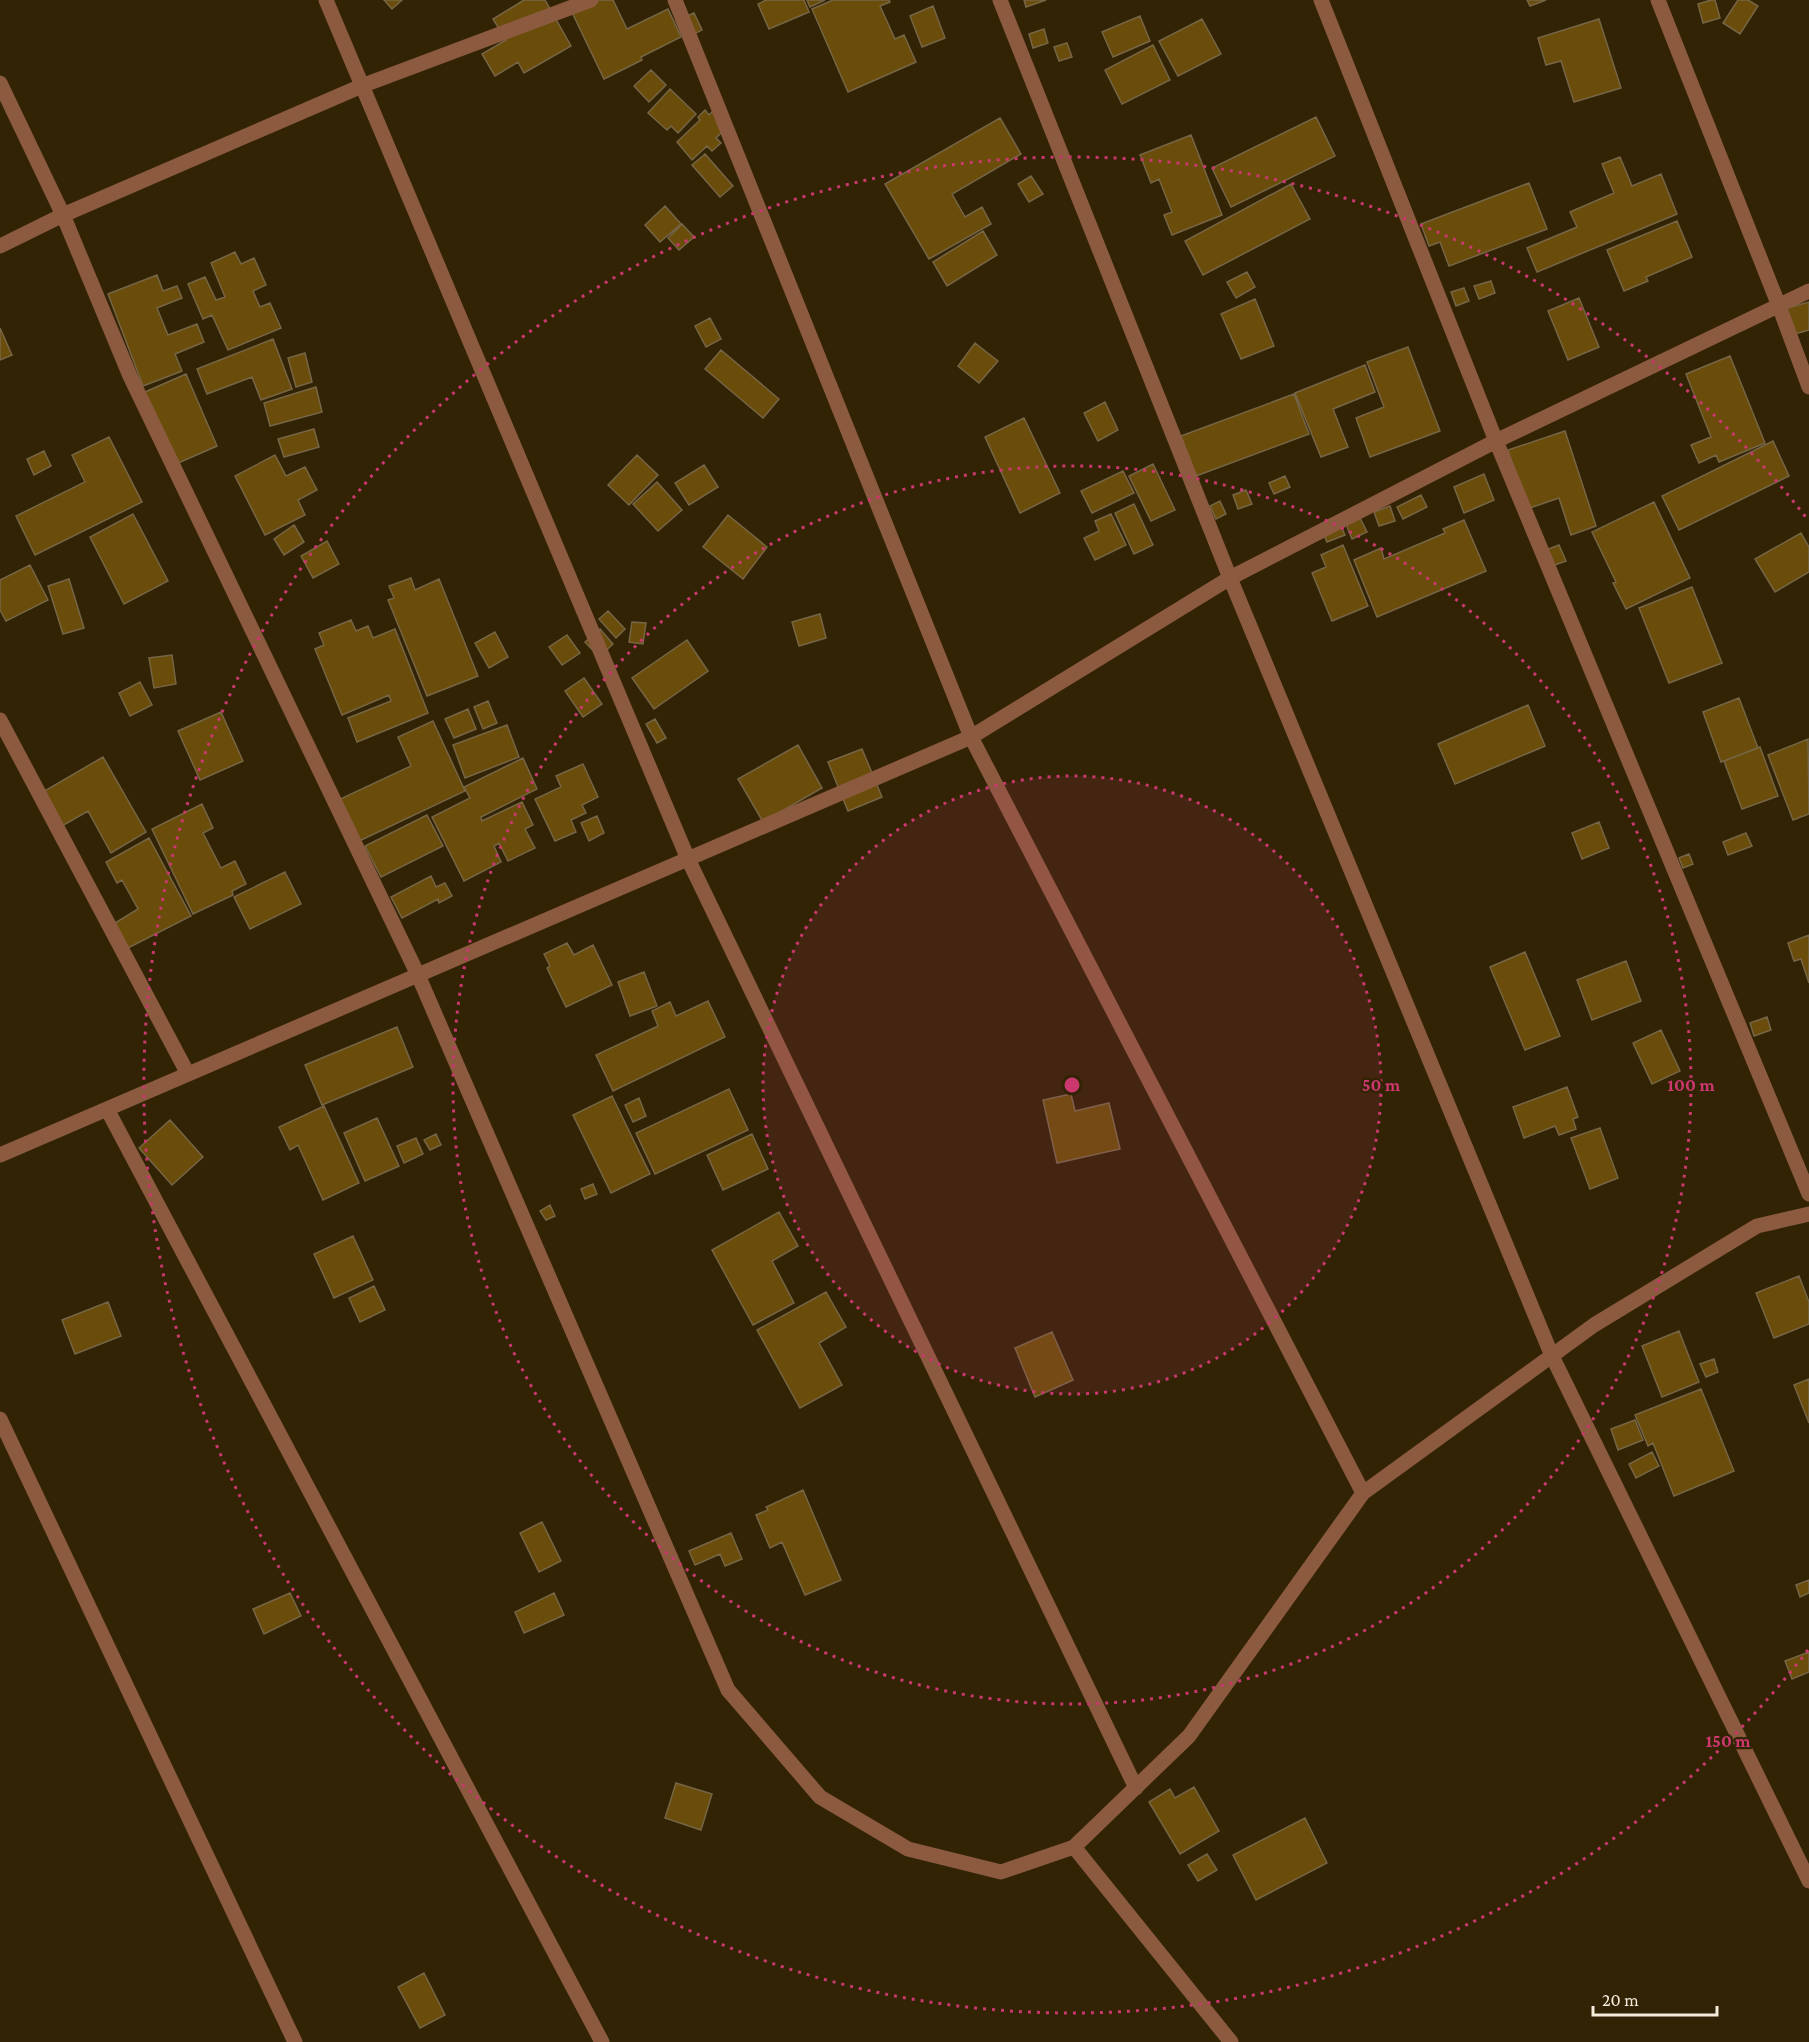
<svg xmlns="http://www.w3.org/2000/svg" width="1809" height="2042" viewBox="0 0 1809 2042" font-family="'Crimson Pro',serif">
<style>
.building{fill:#6a4d0a;stroke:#766546;stroke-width:1.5}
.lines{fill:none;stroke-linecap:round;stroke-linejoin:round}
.street{stroke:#8b5a3f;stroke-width:15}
.ring{fill:none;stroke:#ca386e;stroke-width:3;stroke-dasharray:3 6}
.centre{fill:#ca386e;stroke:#322305;stroke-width:3}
.ring-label{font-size:18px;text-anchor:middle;font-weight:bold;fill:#ca386e;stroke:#322305;stroke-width:4.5;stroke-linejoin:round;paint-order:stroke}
</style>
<rect width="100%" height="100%" fill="#322305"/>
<path class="building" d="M384 0H402L392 9Z
M524 0H545L571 46 524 73 518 62 495 76 482 54 506 40 493 19Z
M575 0H613L627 29 668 9 681 37 641 57 642 60 604 79 568 4Z
M766 0H804L809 12 769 29 758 4Z
M807 0H825L810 7Z
M833 0H889L890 2 880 6 895 39 904 35 916 62 848 92 812 9Z
M1024 0H1046L1026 7Z
M1527 0H1546L1530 6Z
M1711 0H1715L1720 18 1703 23 1698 4Z
M1738 0H1748L1758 6 1740 34 1723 23Z
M933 6 945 38 922 47 910 16Z
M694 13 702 30 684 39 676 21Z
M1140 16 1150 41 1113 57 1102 32Z
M1202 19 1221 54 1178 76 1159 41Z
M1599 19 1621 88 1574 102 1561 61 1546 65 1538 38Z
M1044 29 1048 43 1033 48 1029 34Z
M1067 43 1072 57 1059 61 1054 47Z
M1153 45 1170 80 1122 104 1105 70Z
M651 70 666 85 649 102 634 86Z
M670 89 696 114 678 133 671 126 667 130 648 113Z
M705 110 709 115 713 111 727 127 716 138 721 143 712 151 707 146 692 160 677 142 700 120 698 117Z
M1316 117 1335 156 1231 207 1212 168Z
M1000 118 1021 154 952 194 965 217 982 207 991 224 929 259 885 184Z
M1191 135 1222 215 1172 235 1164 215 1172 212 1159 179 1151 183 1140 155Z
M705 154 733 186 720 197 692 165Z
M1620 157 1632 186 1661 174 1677 214 1537 272 1527 248 1577 227 1570 212 1614 193 1602 164Z
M1031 176 1043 194 1029 202 1018 184Z
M1529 183 1547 229 1449 266 1440 242 1429 246 1421 224Z
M1291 184 1310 219 1203 275 1185 241Z
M665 206 681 224 660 242 645 225Z
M1677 221 1692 257 1646 277 1648 281 1624 291 1607 250Z
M682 224 694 237 679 250 668 238Z
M983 231 997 255 947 286 933 262Z
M235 252 241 264 254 258 266 285 253 291 260 307 270 303 281 328 228 350 212 315 203 319 188 284 205 277 216 300 225 297 211 263Z
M1247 272 1255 287 1236 298 1227 282Z
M157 275 163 291 177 286 182 298 157 308 168 335 197 324 204 342 175 354 182 371 143 386 108 294Z
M1491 281 1495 293 1479 299 1474 286Z
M1464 288 1469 301 1456 306 1451 292Z
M1579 298 1599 347 1568 360 1548 311Z
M1255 299 1274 346 1241 359 1221 314Z
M1809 302V330L1791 335 1784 309Z
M710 318 721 339 706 347 695 326Z
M0 328 12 355 0 360Z
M273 339 292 389 261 400 252 377 207 394 197 369Z
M975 343 998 361 979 383 958 366Z
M1408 347 1440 431 1370 457 1356 418 1384 407 1367 362Z
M721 350 779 399 763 418 705 369Z
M305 353 312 382 296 387 288 358Z
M1730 356 1765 443 1719 462 1716 455 1699 463 1691 445 1711 437 1686 374Z
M1365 365 1375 392 1333 409 1348 447 1321 457 1295 393Z
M186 374 217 446 176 464 145 392Z
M316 387 322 412 270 426 264 403Z
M1294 394 1309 434 1196 476 1181 436Z
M1105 402 1118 430 1098 441 1084 413Z
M1024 418 1060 493 1020 513 985 437Z
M314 429 319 447 284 457 278 439Z
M1565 431 1596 526 1571 535 1559 498 1527 509 1508 450Z
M109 437 142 502 35 555 16 516 85 482 72 455Z
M1773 441 1789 476 1679 530 1662 496Z
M44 451 51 466 34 475 27 459Z
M275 455 286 476 305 467 317 490 298 500 305 515 265 535 235 476Z
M637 455 658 475 629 505 608 485Z
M1153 464 1175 510 1151 521 1129 476Z
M704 465 718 487 689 505 675 483Z
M1123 471 1134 493 1092 513 1081 491Z
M1484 474 1494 500 1464 513 1454 487Z
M1285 476 1290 487 1274 494 1269 483Z
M657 482 682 510 658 531 633 504Z
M1246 490 1252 504 1238 509 1233 495Z
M1421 495 1427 507 1403 519 1397 507Z
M1220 501 1226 514 1216 519 1210 506Z
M1654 502 1690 578 1626 609 1613 583 1616 582 1592 532Z
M1134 504 1153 545 1134 554 1115 513Z
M1390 506 1395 521 1379 526 1374 512Z
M133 514 168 581 124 604 90 537Z
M1111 514 1126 545 1095 560 1084 538 1099 531 1095 521Z
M728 515 767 547 743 579 703 547Z
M1359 516 1367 532 1352 539 1345 522Z
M1464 520 1486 571 1377 617 1354 560 1381 548 1384 559 1445 533 1443 529Z
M1339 522 1345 535 1327 542 1321 529Z
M294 525 304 542 284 555 274 539Z
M1801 533 1809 547V572L1775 592 1755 559Z
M327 541 339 564 313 578 301 556Z
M1343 545 1368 606 1332 621 1312 573 1326 567 1321 555Z
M1559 545 1566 561 1546 568 1541 552Z
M30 565 48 600 6 621 0 610V580Z
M411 578 415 590 439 579 478 676 427 696 388 600 394 598 389 586Z
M69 579 84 628 63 634 48 586Z
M1692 587 1722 663 1669 683 1639 608Z
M608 611 625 629 616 638 599 619Z
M820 614 826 638 799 646 792 622Z
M351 620 356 631 368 626 373 638 395 629 428 713 357 742 348 718 391 701 389 695 342 715 315 649 324 645 319 633Z
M632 622 646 623 643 644 629 642Z
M600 629 613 644 599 657 585 642Z
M495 632 508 657 489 668 475 643Z
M567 635 580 653 562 665 549 647Z
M687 640 708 671 654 709 632 678Z
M172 655 176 684 154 688 149 658Z
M584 678 602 704 583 717 565 691Z
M140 682 152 705 130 716 119 693Z
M1739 698 1758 748 1721 762 1703 712Z
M488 701 497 723 483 729 474 707Z
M1528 705 1545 746 1455 784 1438 744Z
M468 709 476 729 454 738 445 719Z
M221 712 243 761 200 780 178 731Z
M655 719 666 738 657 743 646 724Z
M433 721 465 791 355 843 336 801 411 766 398 737Z
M507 725 519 757 465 778 453 745Z
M1808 739 1809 814 1793 820 1768 755Z
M798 745 822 788 763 822 738 779Z
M1760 747 1778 796 1742 809 1724 761Z
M862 749 882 797 848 811 828 762Z
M103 757 146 832 111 853 88 811 55 830 36 796Z
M523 758 537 789 481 817 482 821 522 802 533 825 525 829 535 848 508 861 499 843 494 846 501 862 464 881 432 817 470 798 464 787Z
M583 764 598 797 582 805 586 813 571 820 576 832 555 841 535 799 561 787 556 776Z
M202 804 213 828 203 833 221 868 235 861 246 884 232 891 233 895 193 914 152 829Z
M427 815 443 846 381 877 365 846Z
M597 816 604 833 589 841 581 823Z
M1599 822 1609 848 1582 859 1572 833Z
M1746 833 1752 846 1728 855 1723 842Z
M149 838 191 916 128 948 115 923 138 909 122 880 117 883 106 862Z
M1689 854 1693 864 1683 868 1679 858Z
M285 872 301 904 250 929 234 897Z
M431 876 436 887 445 883 452 896 439 903 438 899 402 918 391 897Z
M1809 935V983L1801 959 1794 961 1788 943Z
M567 943 574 955 593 945 612 985 566 1007 547 968 550 966 544 954Z
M1525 952 1560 1036 1525 1050 1490 967Z
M1626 961 1641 1001 1592 1020 1577 980Z
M644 972 657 1006 630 1016 618 982Z
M708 1001 725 1037 613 1091 596 1055 658 1026 652 1011 670 1002 676 1016Z
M1767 1017 1771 1030 1754 1036 1750 1023Z
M397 1027 413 1067 322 1105 305 1065Z
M1661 1030 1680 1071 1652 1084 1633 1043Z
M1567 1087 1578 1117 1573 1119 1576 1129 1559 1135 1555 1126 1524 1138 1513 1107Z
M729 1089 748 1130 655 1174 636 1133Z
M1071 1094 1075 1111 1109 1103 1120 1149 1057 1163 1043 1100Z
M612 1096 650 1174 611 1193 573 1115Z
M639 1098 646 1116 633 1122 625 1105Z
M324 1106 359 1183 323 1200 298 1145 290 1150 279 1127Z
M377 1118 399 1166 365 1181 344 1133Z
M170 1120 203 1157 172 1185 139 1148Z
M1600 1128 1618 1178 1590 1189 1571 1138Z
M436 1134 441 1145 430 1150 424 1140Z
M752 1134 768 1169 723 1190 707 1155Z
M416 1138 423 1154 404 1163 397 1146Z
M593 1184 597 1194 585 1199 581 1189Z
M550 1205 555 1216 546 1220 540 1211Z
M779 1212 798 1246 772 1261 794 1303 753 1325 712 1250Z
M353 1236 373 1280 334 1298 314 1254Z
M1799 1276 1809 1302V1324L1774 1338 1756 1293Z
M374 1286 385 1310 360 1322 349 1298Z
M826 1292 846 1327 819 1343 842 1385 800 1408 757 1330Z
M108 1302 121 1336 75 1354 62 1320Z
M1679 1331 1699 1382 1662 1397 1642 1346Z
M1052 1332 1073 1380 1035 1397 1015 1348Z
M1714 1359 1718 1372 1706 1377 1700 1364Z
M1809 1379V1423L1794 1385Z
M1701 1389 1734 1471 1674 1496 1653 1443 1648 1446 1635 1415Z
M1635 1420 1643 1440 1618 1450 1611 1429Z
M1652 1452 1659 1466 1636 1478 1629 1464Z
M803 1490 841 1580 805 1595 782 1542 770 1548 756 1515 768 1510 766 1507Z
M542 1522 561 1561 539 1572 520 1533Z
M731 1533 742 1559 725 1566 720 1554 695 1565 689 1551Z
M1809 1580V1593L1800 1597 1796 1585Z
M290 1593 301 1616 264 1634 253 1609Z
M554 1593 564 1615 524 1633 515 1612Z
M1809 1652V1672L1792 1679 1785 1661Z
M676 1783 712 1794 701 1830 665 1818Z
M1194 1787 1219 1831 1180 1854 1149 1802 1170 1789 1175 1798Z
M1305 1818 1327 1863 1256 1900 1233 1855Z
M1207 1854 1217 1870 1198 1881 1188 1865Z
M424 1973 445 2015 420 2028 398 1987Z"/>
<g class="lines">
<path class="street" d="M326 0 688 859 1136 1788
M675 0 971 737 1363 1493 1594 1325 1757 1226 1809 1214
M1000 0 1230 578 1552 1356 1809 1881
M1321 0 1496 441 1809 1194
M1658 0 1779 306 1809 387
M0 83 63 215 130 376 418 975 728 1690 820 1797 908 1849 1001 1872 1074 1847 1189 1736 1363 1493
M0 246 63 215 364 85 591 0
M0 720 188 1074
M107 1109 602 2042
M0 1155 971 737 1230 578 1496 441 1809 291
M0 1419 295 2042
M1074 1847 1231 2042"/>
</g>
<circle cx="1072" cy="1085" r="309" fill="#ca386e" fill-opacity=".12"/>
<g class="ring">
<circle cx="1072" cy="1085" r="309"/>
<circle cx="1072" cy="1085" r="619"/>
<path d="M1808 1650A928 928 0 1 1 1808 520"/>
</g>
<circle cx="1072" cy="1085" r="9" class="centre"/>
<g class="ring-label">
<text x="1381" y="1091">50 m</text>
<text x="1691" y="1091">100 m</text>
<text x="1728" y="1747">150 m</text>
</g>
<path d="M1593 2006v9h124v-9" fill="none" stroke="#f4ebda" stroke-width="3"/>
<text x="1602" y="2006" font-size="18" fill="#f4ebda" stroke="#322305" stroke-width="4.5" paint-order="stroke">20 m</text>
</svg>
